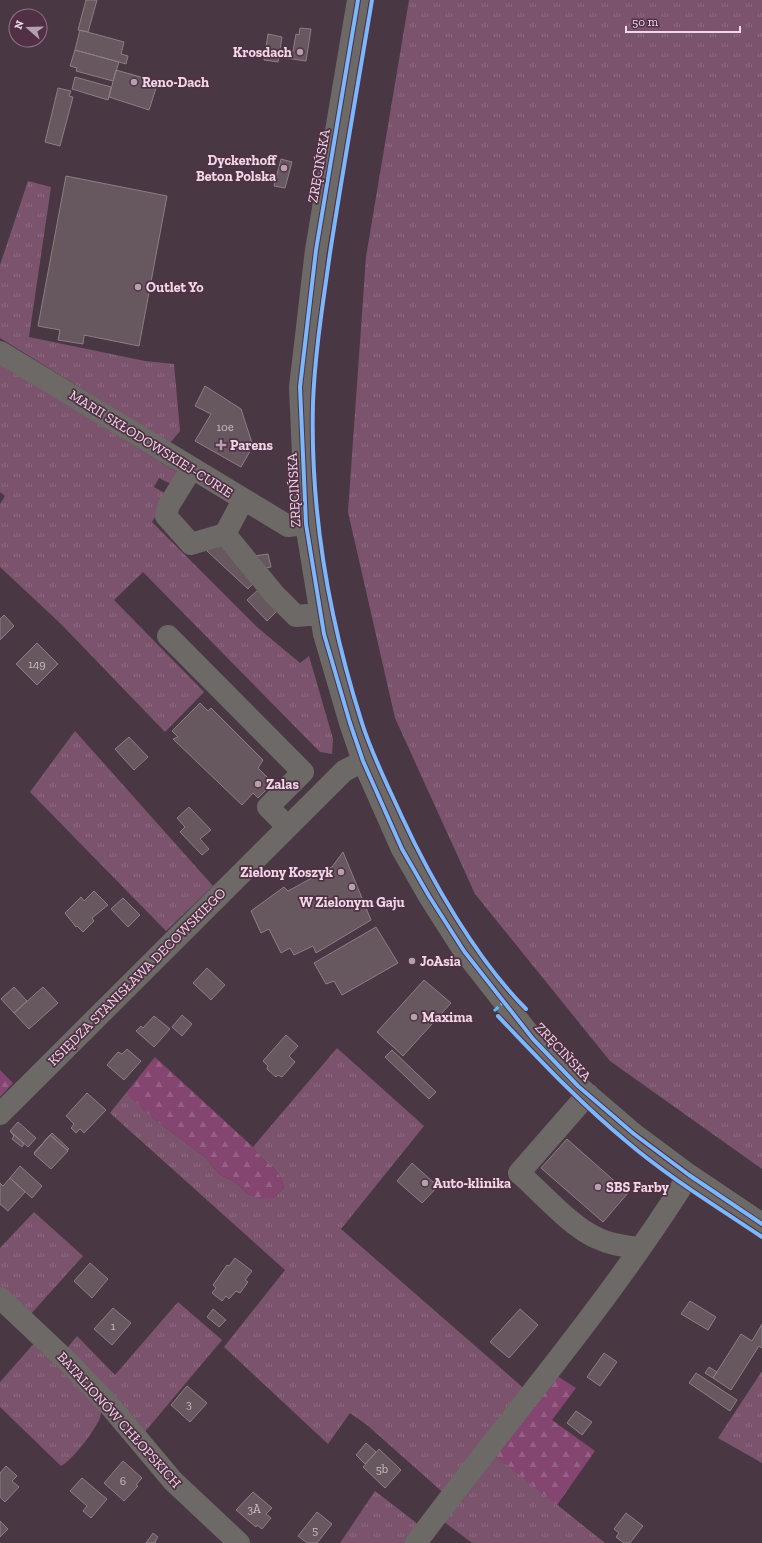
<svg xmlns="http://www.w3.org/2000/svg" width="762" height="1543" viewBox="0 0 762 1543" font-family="'Zilla Slab',serif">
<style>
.grass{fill:url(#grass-tufts)}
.forest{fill:url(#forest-firs)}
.building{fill:#67575e;stroke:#8e7d84}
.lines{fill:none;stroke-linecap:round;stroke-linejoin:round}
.minor{stroke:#6d6966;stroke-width:22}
.quiet{stroke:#5cb8fa;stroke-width:3;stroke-dasharray:6 3;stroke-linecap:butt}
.cycleway-casing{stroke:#513046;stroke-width:6}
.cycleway{stroke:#7ab7fb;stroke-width:4}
.poi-dot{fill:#b5a1ad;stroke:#513046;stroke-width:1.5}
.labels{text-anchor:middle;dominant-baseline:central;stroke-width:3.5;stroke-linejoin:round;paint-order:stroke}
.number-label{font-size:12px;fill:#cdb8c4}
.poi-label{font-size:14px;font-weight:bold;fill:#efd9e6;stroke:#513046;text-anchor:start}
.street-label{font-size:14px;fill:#efd9e6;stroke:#513046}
</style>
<defs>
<pattern id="grass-tufts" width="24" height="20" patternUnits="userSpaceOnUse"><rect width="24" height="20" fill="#7c536d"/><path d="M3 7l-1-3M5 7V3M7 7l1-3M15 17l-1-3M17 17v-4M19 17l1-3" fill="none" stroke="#8f6b82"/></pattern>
<pattern id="forest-firs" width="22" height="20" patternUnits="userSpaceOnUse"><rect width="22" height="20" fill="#844670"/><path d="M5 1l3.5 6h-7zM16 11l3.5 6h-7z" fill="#966084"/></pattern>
</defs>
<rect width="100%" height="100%" fill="#493843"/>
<path class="grass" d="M409 0H762V1169L610 1061 475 894 395 718 348 512 366 257Z
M28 181 51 187 29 337 145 361 174 364 180 431 170 443 0 338V265Z
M0 363 182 475 175 486 159 478 154 487 168 495 152 522 257 627 300 663 309 656 333 739 332 754 320 752 143 572 114 600 204 692 165 732 61 624 0 567V504L5 496 0 492Z
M75 731 213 886 166 931 30 792Z
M337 1048 424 1126 341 1229 528 1392 447 1496 367 1425 350 1413 328 1444 224 1347 285 1270 110 1113 126 1093 155 1120 205 1157 219 1174 237 1183 249 1195 273 1198 284 1188C281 1167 262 1164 253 1147Z
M34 1212 83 1256 29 1316 0 1290V1248Z
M178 1302 222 1340 143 1434 64 1352 77 1336 115 1375Z
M37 1340 102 1405C101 1409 101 1414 100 1418 95 1430 72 1461 61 1466L0 1407V1382Z
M762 1371V1463L718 1438Z
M491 1452 605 1543H472L439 1518Z
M375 1491 423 1528 412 1543H340Z"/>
<path class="forest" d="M155 1057 253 1147C262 1164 281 1167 284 1188L273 1198 260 1199 249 1195 237 1183 219 1174 205 1157 155 1120 126 1093Z
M0 1070 13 1083 0 1097Z
M554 1374 576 1388 552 1420 595 1451 557 1505 491 1452Z"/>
<path class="building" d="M86 0H97L88 32 78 30Z
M300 28 311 29 306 61 279 57 280 49 293 51 296 34 299 35Z
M80 30 124 42 121 54 128 56 126 64 75 50Z
M268 34 282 37 278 62 264 60Z
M75 50 119 62 113 81 76 71 77 68 70 66Z
M116 70 158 82 149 110 109 97Z
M75 77 111 87 108 100 72 89Z
M58 88 71 91 69 96 73 97 60 146 45 142Z
M281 159 292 162 285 188 274 186Z
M66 176 167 196 139 346 84 335 83 344 58 340 60 330 38 326Z
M205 386 241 409 253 446 241 467 195 441 211 414 195 406Z
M217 539 259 577 248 589 207 551Z
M268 554 271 567 257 570 254 556Z
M259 589 279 609 267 621 247 600Z
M4 615 14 626 0 640V619Z
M37 643 58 664 37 685 16 664Z
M200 703 208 711 211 708 263 760 258 768 273 783 258 798 253 793 242 805 173 739 178 737 172 731Z
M129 737 148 757 134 770 115 749Z
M189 807 211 830 200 839 209 849 202 855 180 832 185 827 177 818Z
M343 852 371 920 316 953 313 946 294 955 290 948 281 953 269 929 261 933 251 911 284 887 288 891 332 867Z
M94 891 108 905 92 918 94 921 83 932 77 926 76 927 65 913 81 897 84 901Z
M123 898 140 915 128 927 111 909Z
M376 927 398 963 342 995 334 981 326 984 314 963Z
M207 968 225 985 211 1000 193 983Z
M424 980 451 1003 403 1056 377 1032Z
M14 987 27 1001 14 1013 1 999Z
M43 987 58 1003 29 1029 14 1013Z
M182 1015 192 1024 182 1036 172 1027Z
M154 1016 170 1029 154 1047 136 1031 141 1026 143 1028Z
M286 1035 298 1046 289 1056 295 1062 282 1077 278 1075 276 1077 267 1069 268 1066 263 1061Z
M127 1049 141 1061 124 1080 107 1065 118 1052 122 1054Z
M392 1050 436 1092 429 1099 385 1057Z
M87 1093 106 1110 84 1133 80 1129 76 1133 71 1128 74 1124 66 1116Z
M18 1122 36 1138 28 1147 10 1131Z
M10 1131 24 1144 22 1147 12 1139 14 1136Z
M52 1133 69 1149 67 1150 50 1135 34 1153Z
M50 1135 68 1151 51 1169 34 1154Z
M567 1139 628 1193 603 1222 541 1168Z
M412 1163 433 1182 438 1178 442 1182 422 1203 397 1181Z
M20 1166 42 1186 32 1198 10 1178Z
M10 1178 25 1192 8 1211 0 1204V1183L3 1186Z
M235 1258 252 1271 245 1280 248 1282 240 1293 236 1291 229 1299 226 1296 222 1301 212 1293 216 1288 213 1285 227 1265 229 1266Z
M90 1263 108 1279 92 1298 74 1281Z
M690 1301 716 1317 708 1330 681 1314Z
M113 1308 131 1323 112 1345 94 1329Z
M213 1309 226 1320 219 1327 207 1317Z
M520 1309 538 1325 509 1358 490 1342Z
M762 1324V1348L759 1346 731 1390 713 1378 741 1334 752 1341Z
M604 1353 617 1362 600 1386 587 1377Z
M709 1367 717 1372 713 1378 705 1373Z
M696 1373 737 1400 730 1411 689 1383Z
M187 1386 207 1403 190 1422 171 1405Z
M576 1411 592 1422 582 1435 567 1423Z
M366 1443 376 1452 365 1464 356 1455Z
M379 1449 401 1470 385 1488 363 1467Z
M123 1461 142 1478 136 1485 138 1486 124 1501 104 1483Z
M6 1466 17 1476 12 1481 19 1487 5 1502 0 1497V1473Z
M82 1478 107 1499 91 1518 83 1511 87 1506 70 1491Z
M253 1492 272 1508 266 1514 271 1518 262 1529 257 1525 256 1527 236 1510Z
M317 1512 332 1524 317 1543H307L298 1536Z
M626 1513 643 1526 630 1543H624L616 1537 619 1533 614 1529Z
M0 1521 8 1529 0 1537Z
M153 1533 158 1537 155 1542 156 1543H146Z"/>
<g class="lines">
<path class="minor" d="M358 0 316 250 300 387 306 524 324 634 350 723 363 761 402 849 429 896 464 951 533 1039 578 1086 634 1134 689 1175 762 1224
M0 352 288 526 306 524
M192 468 169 505 166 516 191 544 225 534 243 500
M225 534 274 594 296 616 320 614
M168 636 303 772 268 807 288 827
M588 1094 519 1173C541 1192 571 1227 597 1238 611 1245 625 1246 639 1248
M0 1114 344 771 363 761
M0 1298 70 1364 110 1406 173 1481 239 1543
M416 1543C507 1420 608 1305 689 1175"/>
<path class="quiet" d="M494 1011 506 1000"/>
<g class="cycleway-casing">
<path id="cycleway" d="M358 0 316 250 300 387 306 524 324 634 350 723 363 761 402 849 429 896 464 951 533 1039 578 1086 634 1134 689 1175 762 1224
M372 0C358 84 343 169 330 253 323 303 315 352 313 402 310 511 329 620 362 723 372 755 388 786 402 817 431 880 477 960 526 1009
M498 1016C539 1059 580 1103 626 1141 668 1177 716 1206 762 1237"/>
</g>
<use href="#cycleway" class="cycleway"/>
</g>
<g class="poi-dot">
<circle cx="300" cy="52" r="4"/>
<circle cx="134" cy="82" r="4"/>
<circle cx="284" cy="168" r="4"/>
<circle cx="138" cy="287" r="4"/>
<path d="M219 439h4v4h4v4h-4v4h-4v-4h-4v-4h4z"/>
<circle cx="258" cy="784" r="4"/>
<circle cx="341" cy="872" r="4"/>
<circle cx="352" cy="887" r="4"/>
<circle cx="412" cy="961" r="4"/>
<circle cx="414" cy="1017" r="4"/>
<circle cx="425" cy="1183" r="4"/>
<circle cx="598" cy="1187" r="4"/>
</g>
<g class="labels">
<g class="number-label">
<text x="225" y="427">10e</text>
<text x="37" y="664">149</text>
<text x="113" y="1326">1</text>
<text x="189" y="1404">3</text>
<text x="382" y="1469">5b</text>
<text x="123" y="1481">6</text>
<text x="254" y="1509">3A</text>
<text x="315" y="1530">5</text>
</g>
<g class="poi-label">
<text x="292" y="52" text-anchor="end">Krosdach</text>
<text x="142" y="82">Reno-Dach</text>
<text x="276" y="160" text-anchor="end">Dyckerhoff<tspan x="276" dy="16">Beton Polska</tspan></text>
<text x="146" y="287">Outlet Yo</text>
<text x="230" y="445">Parens</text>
<text x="266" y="784">Zalas</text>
<text x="333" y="872" text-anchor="end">Zielony Koszyk</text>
<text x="352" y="902" text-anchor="middle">W Zielonym Gaju</text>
<text x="420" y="961">JoAsia</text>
<text x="422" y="1017">Maxima</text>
<text x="433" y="1183">Auto-klinika</text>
<text x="606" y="1187">SBS Farby</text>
</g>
<g class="street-label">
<text transform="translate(319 166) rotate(-80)">ZRĘCIŃSKA</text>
<text transform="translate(151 444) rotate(32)">MARII SKŁODOWSKIEJ-CURIE</text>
<text transform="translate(294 490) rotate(-93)">ZRĘCIŃSKA</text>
<text transform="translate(137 977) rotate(-45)">KSIĘDZA STANISŁAWA DECOWSKIEGO</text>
<text transform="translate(563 1052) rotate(47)">ZRĘCIŃSKA</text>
<text transform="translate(119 1420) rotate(48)">BATALIONÓW CHŁOPSKICH</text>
</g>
</g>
<g transform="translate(28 28) rotate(290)"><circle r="19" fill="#513046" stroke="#907486"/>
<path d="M0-3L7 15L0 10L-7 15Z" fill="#b5a1ad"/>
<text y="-6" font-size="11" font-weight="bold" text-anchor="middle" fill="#efd9e6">N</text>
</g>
<path d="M626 26v6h114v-6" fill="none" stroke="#efd9e6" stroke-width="2"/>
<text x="632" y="26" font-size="12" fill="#efd9e6" stroke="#513046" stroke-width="3" paint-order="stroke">50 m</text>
</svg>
